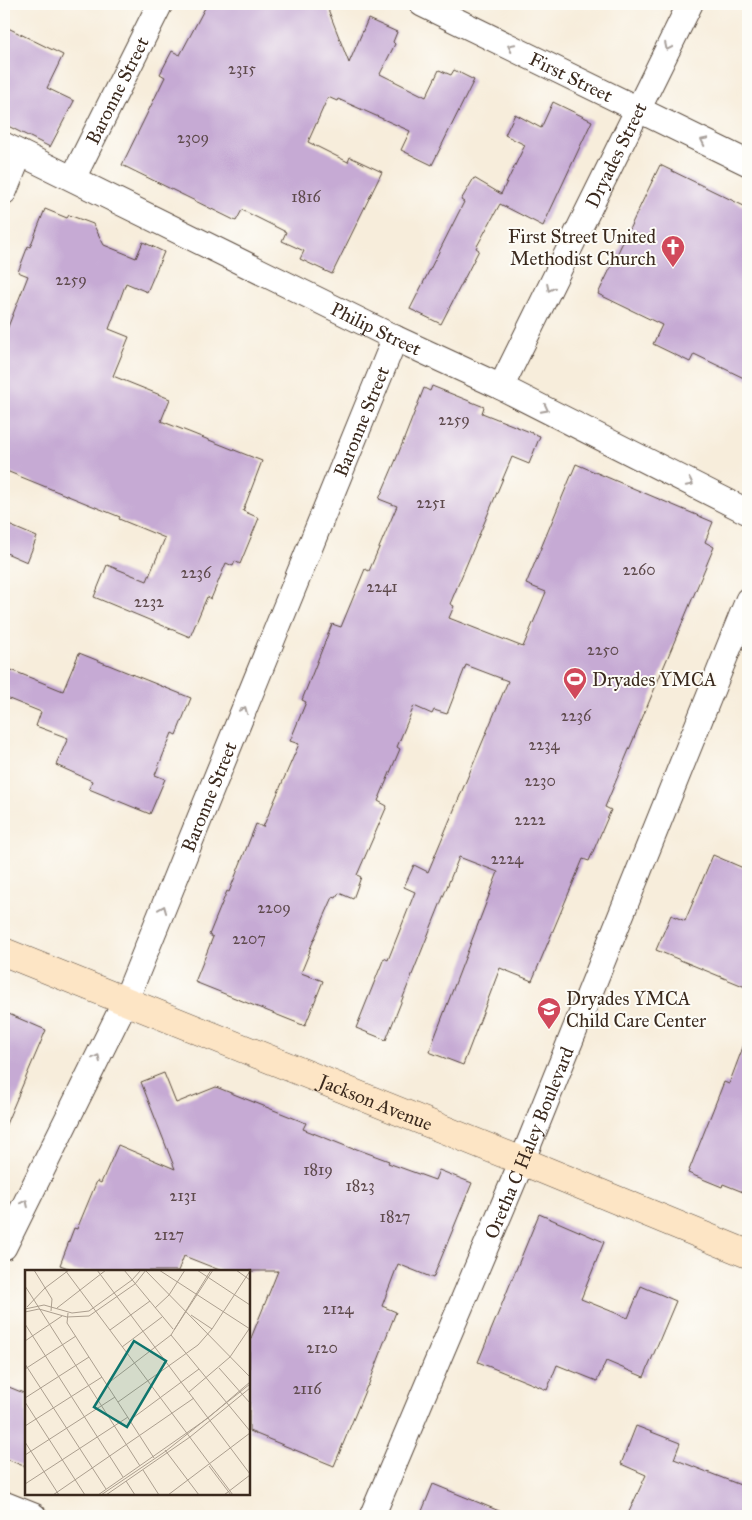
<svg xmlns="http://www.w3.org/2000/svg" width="752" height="1520" viewBox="0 0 752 1520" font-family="'IM FELL Great Primer',serif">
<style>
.building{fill:#c6aad4}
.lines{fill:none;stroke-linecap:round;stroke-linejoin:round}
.street-casing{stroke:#57473a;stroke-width:27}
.secondary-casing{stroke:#57473a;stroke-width:29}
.street{stroke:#fff;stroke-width:25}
.secondary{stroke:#fde5c5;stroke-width:28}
.oneway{stroke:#a79f9a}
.labels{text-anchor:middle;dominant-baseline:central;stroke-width:4;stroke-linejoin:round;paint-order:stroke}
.number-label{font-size:16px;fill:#5e4a4c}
.street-label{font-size:19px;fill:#3b2a1e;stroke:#fdfcf7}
.poi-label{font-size:19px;fill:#3b2a1e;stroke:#fdfcf7;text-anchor:start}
.inset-road{fill:none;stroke:#ac9f8f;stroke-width:1}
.view{fill:#0f766e;fill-opacity:0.15;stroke:#0f766e;stroke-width:2.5}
.inset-edge{fill:none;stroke:#3b2a1e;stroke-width:2.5}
</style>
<rect width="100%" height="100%" fill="#fdfcf7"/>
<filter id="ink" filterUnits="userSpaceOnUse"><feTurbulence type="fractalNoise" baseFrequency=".02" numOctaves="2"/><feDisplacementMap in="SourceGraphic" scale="10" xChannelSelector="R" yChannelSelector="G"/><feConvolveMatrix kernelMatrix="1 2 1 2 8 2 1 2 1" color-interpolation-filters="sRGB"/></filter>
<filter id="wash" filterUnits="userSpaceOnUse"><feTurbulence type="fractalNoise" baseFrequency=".0096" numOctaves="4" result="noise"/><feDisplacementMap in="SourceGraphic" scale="20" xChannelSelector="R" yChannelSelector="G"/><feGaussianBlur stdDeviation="1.12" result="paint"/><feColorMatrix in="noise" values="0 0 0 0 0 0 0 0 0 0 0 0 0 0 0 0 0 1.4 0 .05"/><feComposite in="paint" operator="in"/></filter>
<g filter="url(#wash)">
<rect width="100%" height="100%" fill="#f7eddb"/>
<g id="blocks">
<path class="building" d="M207 4H326L349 63 368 19 397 32 393 42 395 44 380 74 426 97 439 70 451 75 454 70 474 80 432 165 401 150 410 131 338 99 337 101 328 97 308 142 348 162 350 157 382 172 332 274 300 259 304 251 282 241 286 232 242 210 236 221 122 165 165 77 160 74 172 51 180 55Z
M4 26 63 55 47 88 74 101 50 147 4 124Z
M553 102 592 121 543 226 500 204 476 248 479 250 441 324 410 309 464 202 461 200 474 178 501 194 525 145 505 135 515 114 541 128Z
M660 165 748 208V380L694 354 690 362 653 344 662 325 598 294Z
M45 209 67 218 69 215 93 224 104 245 136 258 143 242 164 252 147 292 126 283 109 329 129 337 113 376 170 399 161 421 262 461 243 511 259 518 240 564 235 561 233 566 226 563 211 599 207 597 190 637 94 597 107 565 147 581 165 538 119 519 120 517 4 470V337L28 276 18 272 28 246 30 247Z
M432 386 484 407 482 413 540 436 529 464 512 457 450 604 454 606 449 618 523 647 546 592 526 584 576 464 713 522 705 542 714 547 605 807 611 810 589 861 583 859 532 981 500 968 463 1065 429 1052 498 872 459 857 386 1040 356 1028 384 958 388 960 415 892 404 887 414 865 428 872 508 681 466 665 447 714 434 710 432 714 414 706 397 747 400 749 378 801 387 806 357 875 361 877 353 899 339 893 336 898 333 897 309 951H310L301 973 323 981 305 1026 195 982 213 937 209 935 227 891 229 892 256 824 263 827 299 744 290 741 306 702 302 700 332 624 341 627 365 569 369 571 397 506 379 499 395 462 424 388 430 391Z
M4 523 37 537 27 562 4 552Z
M79 653 191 698 176 735 172 733 155 775 165 779 150 814 89 789 92 781 56 765 68 738 36 726 41 712 4 697V667L63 691Z
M713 855 748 870V988L656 950 671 915 685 921Z
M4 1012 46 1030 4 1129Z
M746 1039H748V1194L723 1184 722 1187 688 1173 724 1082 729 1084Z
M164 1073 176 1103 216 1087 306 1123 303 1129 353 1149 354 1148 389 1161 388 1163 435 1180 439 1170 472 1183 433 1278 398 1264 382 1306 396 1312 381 1350H382L368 1386H367L334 1466 249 1431V1343L278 1271H222L184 1256 178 1271H76L60 1265 74 1228 77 1229 97 1181 101 1183 118 1145 175 1169 141 1082Z
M539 1214 604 1242 581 1299 628 1318 641 1286 676 1301 644 1377 606 1361 597 1381 557 1365 547 1390 478 1362Z
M4 1385 26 1394V1467L4 1458Z
M636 1426 680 1443 674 1459 748 1488V1516H627L646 1475 621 1464Z
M433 1484 509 1515V1516H420Z"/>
</g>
</g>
<g filter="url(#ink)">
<use href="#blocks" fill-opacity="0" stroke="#57473a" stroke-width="1"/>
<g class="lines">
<g class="street-casing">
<g id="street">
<path id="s1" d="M422 4 748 163"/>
<path id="s2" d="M4 145 395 338 501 387 748 512"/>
<path id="s3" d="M73 178 160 4"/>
<path d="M4 192 20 153"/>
<path id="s4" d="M501 387 690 4"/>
<path id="s5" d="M4 1247 125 1002 395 338"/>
<path d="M4 1504 34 1516"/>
<path id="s6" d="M372 1516 522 1161 748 600"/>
</g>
</g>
<g class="secondary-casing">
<g id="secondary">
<path id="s7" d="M4 952 522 1161 748 1254"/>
</g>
</g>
<use href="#street" class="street"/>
<use href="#secondary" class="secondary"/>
</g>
<defs><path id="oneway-chevron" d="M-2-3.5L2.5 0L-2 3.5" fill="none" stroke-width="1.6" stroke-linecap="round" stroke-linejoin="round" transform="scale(1.25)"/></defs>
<g class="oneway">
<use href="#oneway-chevron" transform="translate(511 47) rotate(-154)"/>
<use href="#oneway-chevron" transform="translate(668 47) rotate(116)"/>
<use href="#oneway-chevron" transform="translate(704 141) rotate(-154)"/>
<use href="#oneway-chevron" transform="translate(550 288) rotate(116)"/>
<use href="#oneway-chevron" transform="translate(545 409) rotate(27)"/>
<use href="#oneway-chevron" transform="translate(690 483) rotate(27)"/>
<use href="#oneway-chevron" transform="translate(244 710) rotate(-68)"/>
<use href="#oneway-chevron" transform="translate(163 909) rotate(-68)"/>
<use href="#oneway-chevron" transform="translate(97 1058) rotate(-64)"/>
<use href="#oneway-chevron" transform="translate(25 1203) rotate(-64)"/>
</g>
</g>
<defs>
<g id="church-pin" transform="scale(1.25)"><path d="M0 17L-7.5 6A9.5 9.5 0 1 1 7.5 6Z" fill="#d1495b" stroke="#fdfcf7"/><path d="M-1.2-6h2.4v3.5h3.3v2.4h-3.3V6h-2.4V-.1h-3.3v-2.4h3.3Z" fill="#fff"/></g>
<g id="stadium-pin" transform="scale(1.25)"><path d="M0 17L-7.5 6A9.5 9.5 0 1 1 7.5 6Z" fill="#d1495b" stroke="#fdfcf7"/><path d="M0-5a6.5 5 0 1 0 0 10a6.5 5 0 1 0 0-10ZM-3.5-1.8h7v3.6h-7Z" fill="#fff"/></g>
<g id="school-pin" transform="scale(1.25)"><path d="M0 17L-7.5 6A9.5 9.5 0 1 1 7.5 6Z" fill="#d1495b" stroke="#fdfcf7"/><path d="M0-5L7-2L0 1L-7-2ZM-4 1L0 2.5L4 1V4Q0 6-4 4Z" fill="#fff"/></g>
</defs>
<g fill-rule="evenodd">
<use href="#church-pin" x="673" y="247"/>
<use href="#stadium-pin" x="575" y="679"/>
<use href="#school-pin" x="549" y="1009"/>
</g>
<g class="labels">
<g class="number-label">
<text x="242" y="68">2315</text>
<text x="193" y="137">2309</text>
<text x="306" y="196">1816</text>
<text x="71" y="279">2259</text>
<text x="454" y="419">2259</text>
<text x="431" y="502">2251</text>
<text x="639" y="569">2260</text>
<text x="196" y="572">2236</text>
<text x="382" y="586">2241</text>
<text x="149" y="601">2232</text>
<text x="603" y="649">2250</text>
<text x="576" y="715">2236</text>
<text x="544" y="744">2234</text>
<text x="540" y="780">2230</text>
<text x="530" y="819">2222</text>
<text x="507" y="858">2224</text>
<text x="274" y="907">2209</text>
<text x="249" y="938">2207</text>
<text x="318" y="1169">1819</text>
<text x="360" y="1185">1823</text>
<text x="183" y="1195">2131</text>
<text x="395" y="1216">1827</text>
<text x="169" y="1234">2127</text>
<text x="338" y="1308">2124</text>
<text x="322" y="1347">2120</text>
<text x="307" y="1388">2116</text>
</g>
<g class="street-label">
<text stroke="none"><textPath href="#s1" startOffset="166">First Street</textPath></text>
<text stroke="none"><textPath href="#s3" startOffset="98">Baronne Street</textPath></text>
<text stroke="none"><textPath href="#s4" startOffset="259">Dryades Street</textPath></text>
<text stroke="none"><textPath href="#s2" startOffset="415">Philip Street</textPath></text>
<text stroke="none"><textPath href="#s5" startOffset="900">Baronne Street</textPath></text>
<text stroke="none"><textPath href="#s5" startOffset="495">Baronne Street</textPath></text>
<text stroke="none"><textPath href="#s7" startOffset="401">Jackson Avenue</textPath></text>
<text stroke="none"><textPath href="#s6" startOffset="405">Oretha C Haley Boulevard</textPath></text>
</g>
<g class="poi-label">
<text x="656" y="236" text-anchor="end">First Street United<tspan x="656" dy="22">Methodist Church</tspan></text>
<text x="592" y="679">Dryades YMCA</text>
<text x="566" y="998">Dryades YMCA<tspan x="566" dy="22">Child Care Center</tspan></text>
</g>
</g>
<g transform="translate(25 1270)">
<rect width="225" height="225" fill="#f7eddb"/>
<path class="inset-road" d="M9 0 27 29 26 41M40 0 208 225M72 0 225 204M99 0 148 59M120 0 225 107M134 0 225 59M172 0 225 35M211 0 225 10M0 16 115 196M2 37 20 18 44 0M32 38 81 0M130 38 144 25 160 0M0 39 19 35 47 43 64 41 107 10 116 0M0 42 14 39 42 47 64 46 110 14 121 0M43 43 42 53 129 188M166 45 187 59M0 54 98 207M85 60 125 31M149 60 188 0M146 65 225 161M0 71 37 46M97 77 137 47M0 94 81 219M194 98 225 133M0 99 51 66M82 114 146 65 186 0M164 122 205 87 224 59M0 128 64 87M0 132 60 225M93 132 173 75 187 59 225 1M105 150 174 99M0 156 77 107M0 172 34 225M140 180 174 225M0 185 90 127M184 196 206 225M118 200 134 225M101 211 110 225M0 214 103 147M28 225 169 128M73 225 183 148 225 112M76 225 141 181 225 114M81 225 165 167 225 118M143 225 225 163M199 225 225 205"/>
<path class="view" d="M109 71 141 91 102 157 69 137Z"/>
<rect width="225" height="225" class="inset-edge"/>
</g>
<rect width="752" height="1520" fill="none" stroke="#fdfcf7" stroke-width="20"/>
</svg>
